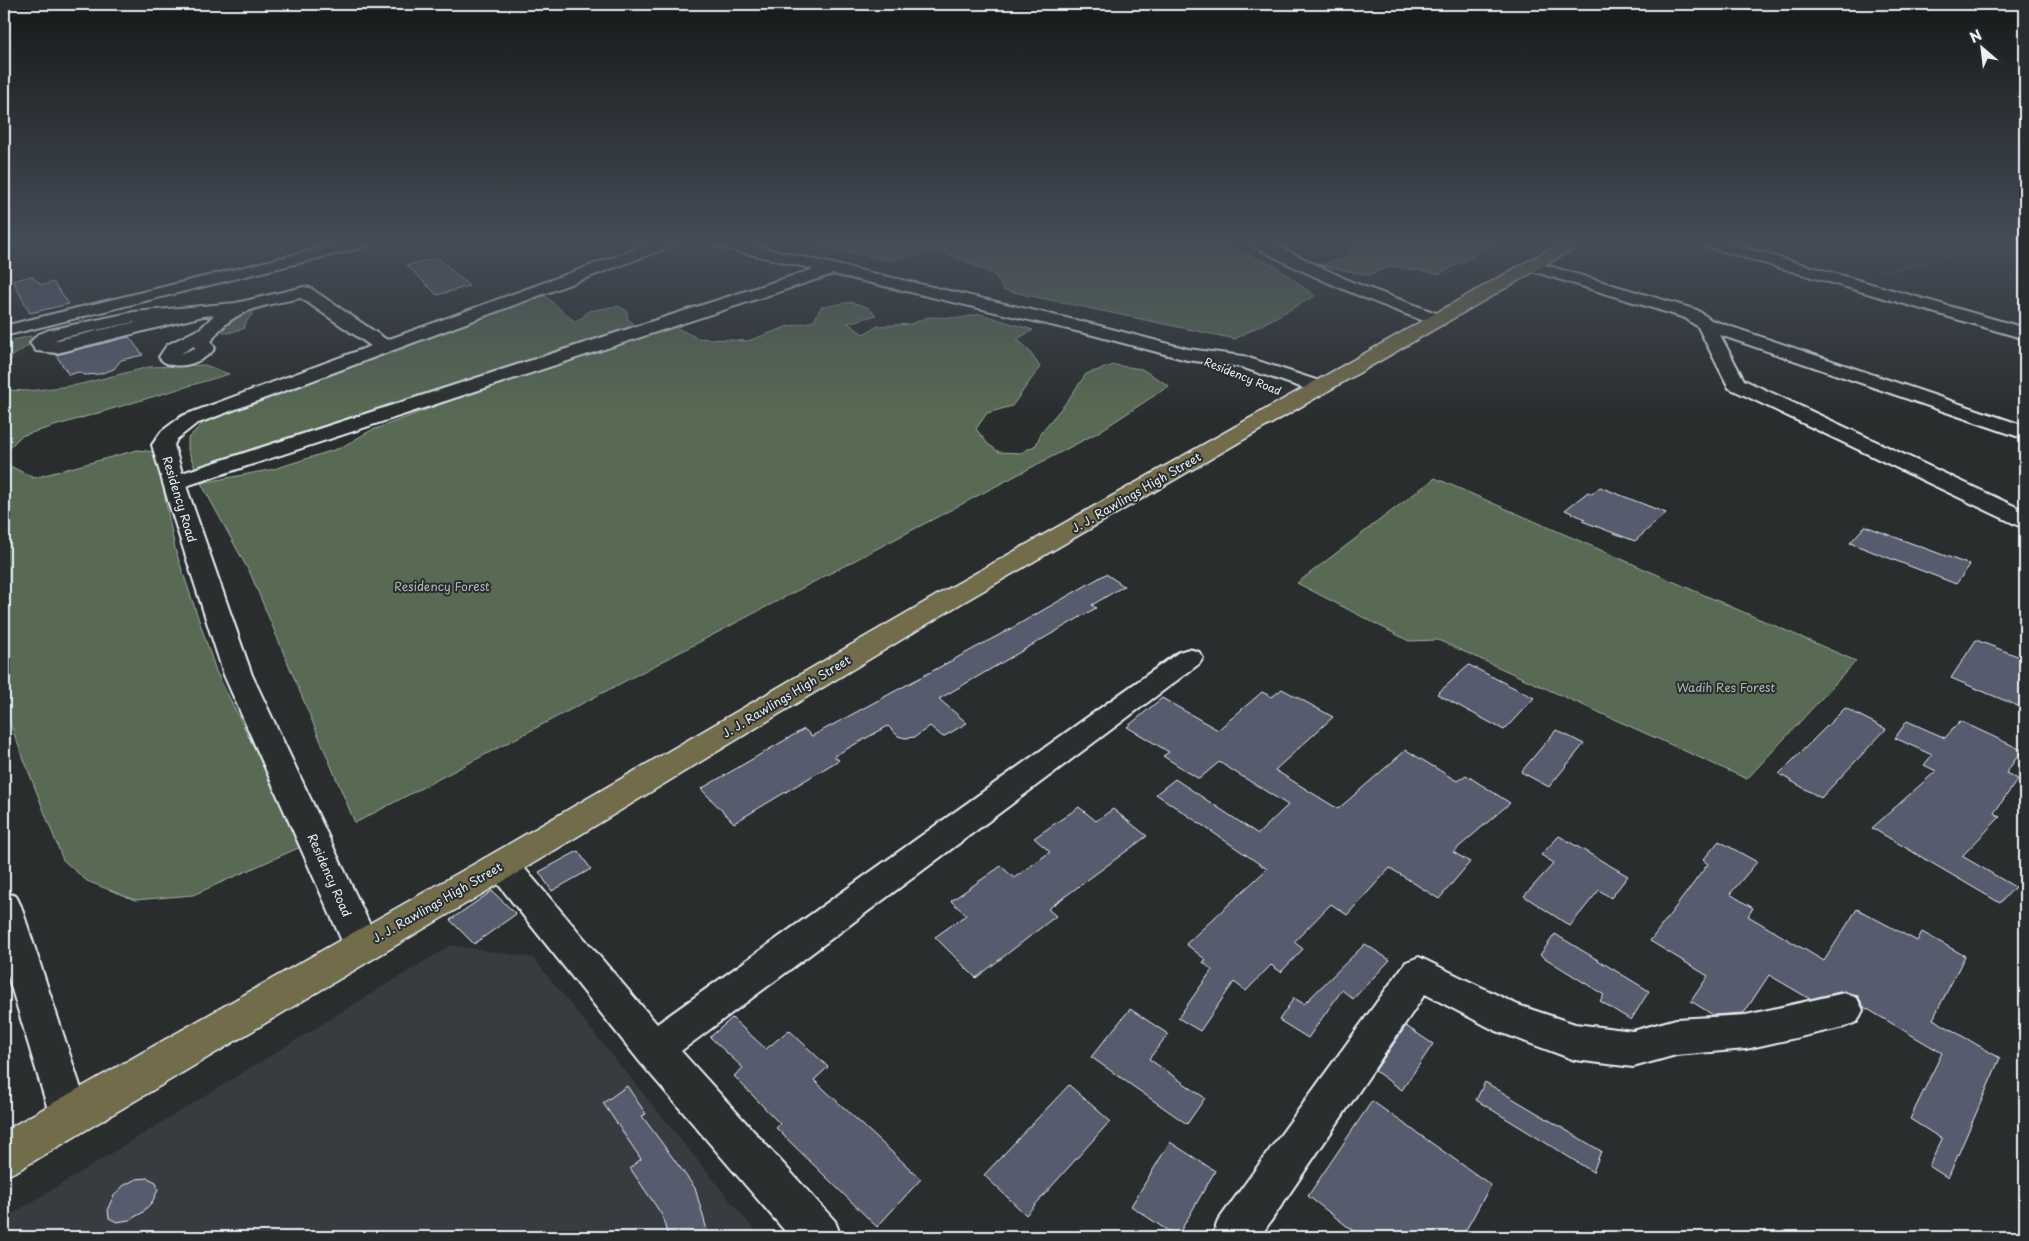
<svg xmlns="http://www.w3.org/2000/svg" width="2029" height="1241" viewBox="0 0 2029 1241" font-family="'Playpen Sans',sans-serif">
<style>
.built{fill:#373b41}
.green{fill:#596a53;stroke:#a0aea6}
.building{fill:#565c6d;stroke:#e8f1f8}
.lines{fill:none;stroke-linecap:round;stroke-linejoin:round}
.minor-casing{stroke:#e8f1f8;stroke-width:4}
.major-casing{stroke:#e8f1f8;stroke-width:3}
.path{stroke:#e8f1f8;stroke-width:2;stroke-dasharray:0.5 2.5;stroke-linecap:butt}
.minor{fill:#2a2d2e;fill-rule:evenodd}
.major{fill:#736c4b;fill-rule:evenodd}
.labels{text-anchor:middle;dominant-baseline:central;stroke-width:4;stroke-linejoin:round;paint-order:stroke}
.far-street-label{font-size:11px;fill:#e8f1f8;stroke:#2a2d2e}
.street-label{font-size:12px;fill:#e8f1f8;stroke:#2a2d2e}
.park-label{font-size:12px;fill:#afbbb6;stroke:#2a2d2e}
</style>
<rect width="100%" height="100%" fill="#2a2d2e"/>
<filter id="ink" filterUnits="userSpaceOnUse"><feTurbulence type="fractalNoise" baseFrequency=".02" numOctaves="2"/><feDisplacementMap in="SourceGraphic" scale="10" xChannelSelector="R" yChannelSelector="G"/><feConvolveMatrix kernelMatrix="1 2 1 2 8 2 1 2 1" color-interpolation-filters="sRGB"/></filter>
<g filter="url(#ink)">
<path class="built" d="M451 945 533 958 760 1237H4V1219Z"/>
<path class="green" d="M804 243H1216L1275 266 1315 296 1235 339 1003 290 995 275 940 250 889 260Z
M1363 243H1498L1439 274 1392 266 1368 275 1320 265 1344 258 1354 247Z
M543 294 574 321 582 318 588 311 618 306 627 311V318L636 326 195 468 188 450V438L203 423Z
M851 302 867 307 876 315 848 323 863 334 878 326 911 324 928 317 961 318 980 314 1033 330 1017 339 1027 348 1040 367 1012 406 987 413 976 429 988 444 999 452 1021 453 1036 445 1042 431 1065 404 1086 374 1114 365 1142 369 1169 386 1097 433 355 823 251 575 201 483 274 469 340 448 370 431 513 377 675 327 697 338 748 341 786 327 814 321 821 307Z
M254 307 256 309 245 324V328L228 333 223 332C227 317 241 313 254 307Z
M31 336 30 344 13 356 4 371V342Z
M205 365 229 374 21 436 4 453 10 466 34 478 137 450 156 452 175 549 216 671 275 790 305 845 193 895 135 900 87 881 63 860 4 708V390L29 391 77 385 149 367Z
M1435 478 1856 661 1747 779 1438 640 1409 641 1297 583Z"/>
<path class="building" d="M438 258 469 286 437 295 407 265Z
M31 276 42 285 53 282 69 304 30 313 13 281Z
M129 337 143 355 121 360 114 369 99 374 85 375 78 372 69 375 56 355Z
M1600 487 1666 513 1635 541 1582 521 1585 519 1565 510 1588 492 1592 494Z
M1865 526 1970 565 1956 584 1850 543Z
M1106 574 1124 586 1092 605 1096 608 939 699 967 723 943 737 930 726 915 737 905 738 898 736 888 726 834 756 839 760 734 823 701 789 804 729 812 736 1012 628Z
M1976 640 2025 659V709L1951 678Z
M1469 665 1534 698 1504 730 1437 694Z
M1282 689 1333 717 1275 770 1338 809 1406 750 1457 781 1466 775 1510 803 1453 852 1470 862 1439 899 1390 868 1347 915 1331 904 1294 942 1303 949 1281 972 1271 965 1246 991 1234 982 1200 1031 1178 1018 1212 970 1203 962 1206 960 1186 944 1267 869 1156 794 1175 779 1258 834 1288 805 1219 762 1199 779 1163 756 1169 752 1127 727 1162 698 1218 730 1262 692 1272 697Z
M1845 708 1886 729 1821 798 1779 774Z
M1907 721 1945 738 1960 721 2022 750 2006 773 2018 779 1994 813 2000 817 1962 856 2015 887 2000 903 1872 828 1936 771 1924 765 1932 755 1895 738Z
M1556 730 1584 744 1549 787 1521 772Z
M1079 807 1096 821 1113 809 1147 836 1048 909 1056 916 976 978 935 937 966 915 951 901 1001 866 1014 878 1050 852 1034 838Z
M1559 836 1628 876 1611 898 1599 890 1570 926 1524 896 1554 863 1541 855Z
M1719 841 1757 862 1730 894 1753 908 1748 916 1824 961 1857 909 1917 941 1922 932 1965 956 1933 1019 2000 1058 1948 1178 1929 1166 1942 1139 1910 1119 1942 1053 1864 1007 1858 996 1844 991 1810 999 1769 975 1744 1013 1713 1015 1691 1001 1708 976 1650 941 1708 864 1703 860Z
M578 851 591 869 552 891 539 872Z
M492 891 516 914 474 944 450 920Z
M1555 934 1649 991 1631 1020 1600 1001 1604 995 1540 955Z
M1365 944 1390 960 1353 999 1342 990 1308 1038 1279 1020 1294 998 1304 1004Z
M1130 1009 1168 1034 1149 1059 1205 1098 1187 1124 1091 1057Z
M732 1018 766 1049 789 1030 828 1067 814 1080 921 1179 877 1227 776 1128 780 1124 734 1076 743 1068 710 1037Z
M1406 1026 1433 1044 1402 1090 1375 1071Z
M1485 1082 1601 1151 1593 1172 1476 1100Z
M1069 1085 1110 1121 1026 1215 984 1175Z
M627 1086 646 1114 642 1116 695 1188 709 1237H668L662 1215 630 1168 641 1159 603 1103Z
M1372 1101 1491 1185 1462 1237H1361L1308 1196Z
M1170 1142 1215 1171 1177 1237 1131 1206Z
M148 1178 156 1182 158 1190 152 1202 142 1213 129 1220 117 1222 109 1218 108 1208 113 1197 123 1186 136 1179Z"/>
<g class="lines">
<g class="minor-casing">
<path id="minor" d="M342 243H370L367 246 4 336V326Z
M652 243H675L672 246 196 424 177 439 174 445 182 473 814 269 716 246 713 243H742L1096 325 1188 349 1243 356 1325 383 1328 387 1325 391 1318 393 1241 367 1187 360 1093 335 833 274 186 486 252 675 380 946 375 957 362 961 349 957 224 675 170 507 152 445 162 431 182 416 371 346 301 298C266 305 230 309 211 342L215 348C205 363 171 374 159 357L167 345 201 328 214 315 203 316 57 353 36 351 30 343 37 335 49 330 134 312 236 303 304 287 310 288 387 340ZM134 322H136L53 341 60 338ZM194 346 195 348 180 354Z
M1251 243H1271L1352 282 1444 316 1447 320 1444 324 1438 325 1432 324C1371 301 1311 278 1254 246Z
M1702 243H1728L2025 328V339L1705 246Z
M1532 261 1697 310 1711 320 2025 426V439L1720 335 1744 380 2025 511V527L2017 525 1729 388 1698 327 1685 318 1526 269 1524 266 1526 263Z
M1189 649 1199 652 1203 658 1199 664 681 1051 835 1221 841 1237H790L640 1062 490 874 485 865 490 856 502 852 514 856 657 1024 1179 652Z
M4 892 16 896 21 906 90 1116 84 1130 70 1136 56 1130 50 1116 4 963Z
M1419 957 1518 1005 1575 1024 1633 1031 1676 1019 1746 1015 1844 993 1857 998 1863 1010 1857 1022 1844 1027 1746 1049 1676 1055 1633 1067 1575 1060 1494 1030 1425 994 1260 1237H1212L1218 1221 1406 962Z"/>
</g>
<g class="major-casing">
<path id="major" d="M1560 243H1580L1578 246 962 603 514 875 19 1170 4 1177V1131L490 855 944 591Z"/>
</g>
<path class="path" d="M1880 272 1942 259 1962 248 1963 243"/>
<use href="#minor" class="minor"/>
<use href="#major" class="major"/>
</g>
</g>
<linearGradient id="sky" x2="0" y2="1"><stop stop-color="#171919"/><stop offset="0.58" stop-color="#444c57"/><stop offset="1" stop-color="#444c57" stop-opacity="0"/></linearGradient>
<rect width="2029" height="417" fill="url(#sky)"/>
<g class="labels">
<g class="far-street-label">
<text transform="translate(1243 376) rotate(22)">Residency Road</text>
</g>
<g class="street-label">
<text transform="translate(1136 492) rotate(-30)">J. J. Rawlings High Street</text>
<text transform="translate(180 499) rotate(73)">Residency Road</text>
<text transform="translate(786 696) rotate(-31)">J. J. Rawlings High Street</text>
<text transform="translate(330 875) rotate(66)">Residency Road</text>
<text transform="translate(437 902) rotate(-30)">J. J. Rawlings High Street</text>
</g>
<g class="park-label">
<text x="442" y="586">Residency Forest</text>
<text x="1726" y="687">Wadih Res Forest</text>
</g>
</g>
<rect width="2029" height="1241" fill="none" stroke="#2a2d2e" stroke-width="20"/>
<rect x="10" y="10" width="2009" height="1221" fill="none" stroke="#e8f1f8" stroke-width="2" filter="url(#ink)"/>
<g transform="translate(1982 48) rotate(332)" stroke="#2a2d2e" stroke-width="4" paint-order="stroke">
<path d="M0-4L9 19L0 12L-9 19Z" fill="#e8f1f8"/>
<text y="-8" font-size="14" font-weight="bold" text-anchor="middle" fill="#e8f1f8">N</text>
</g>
</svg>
